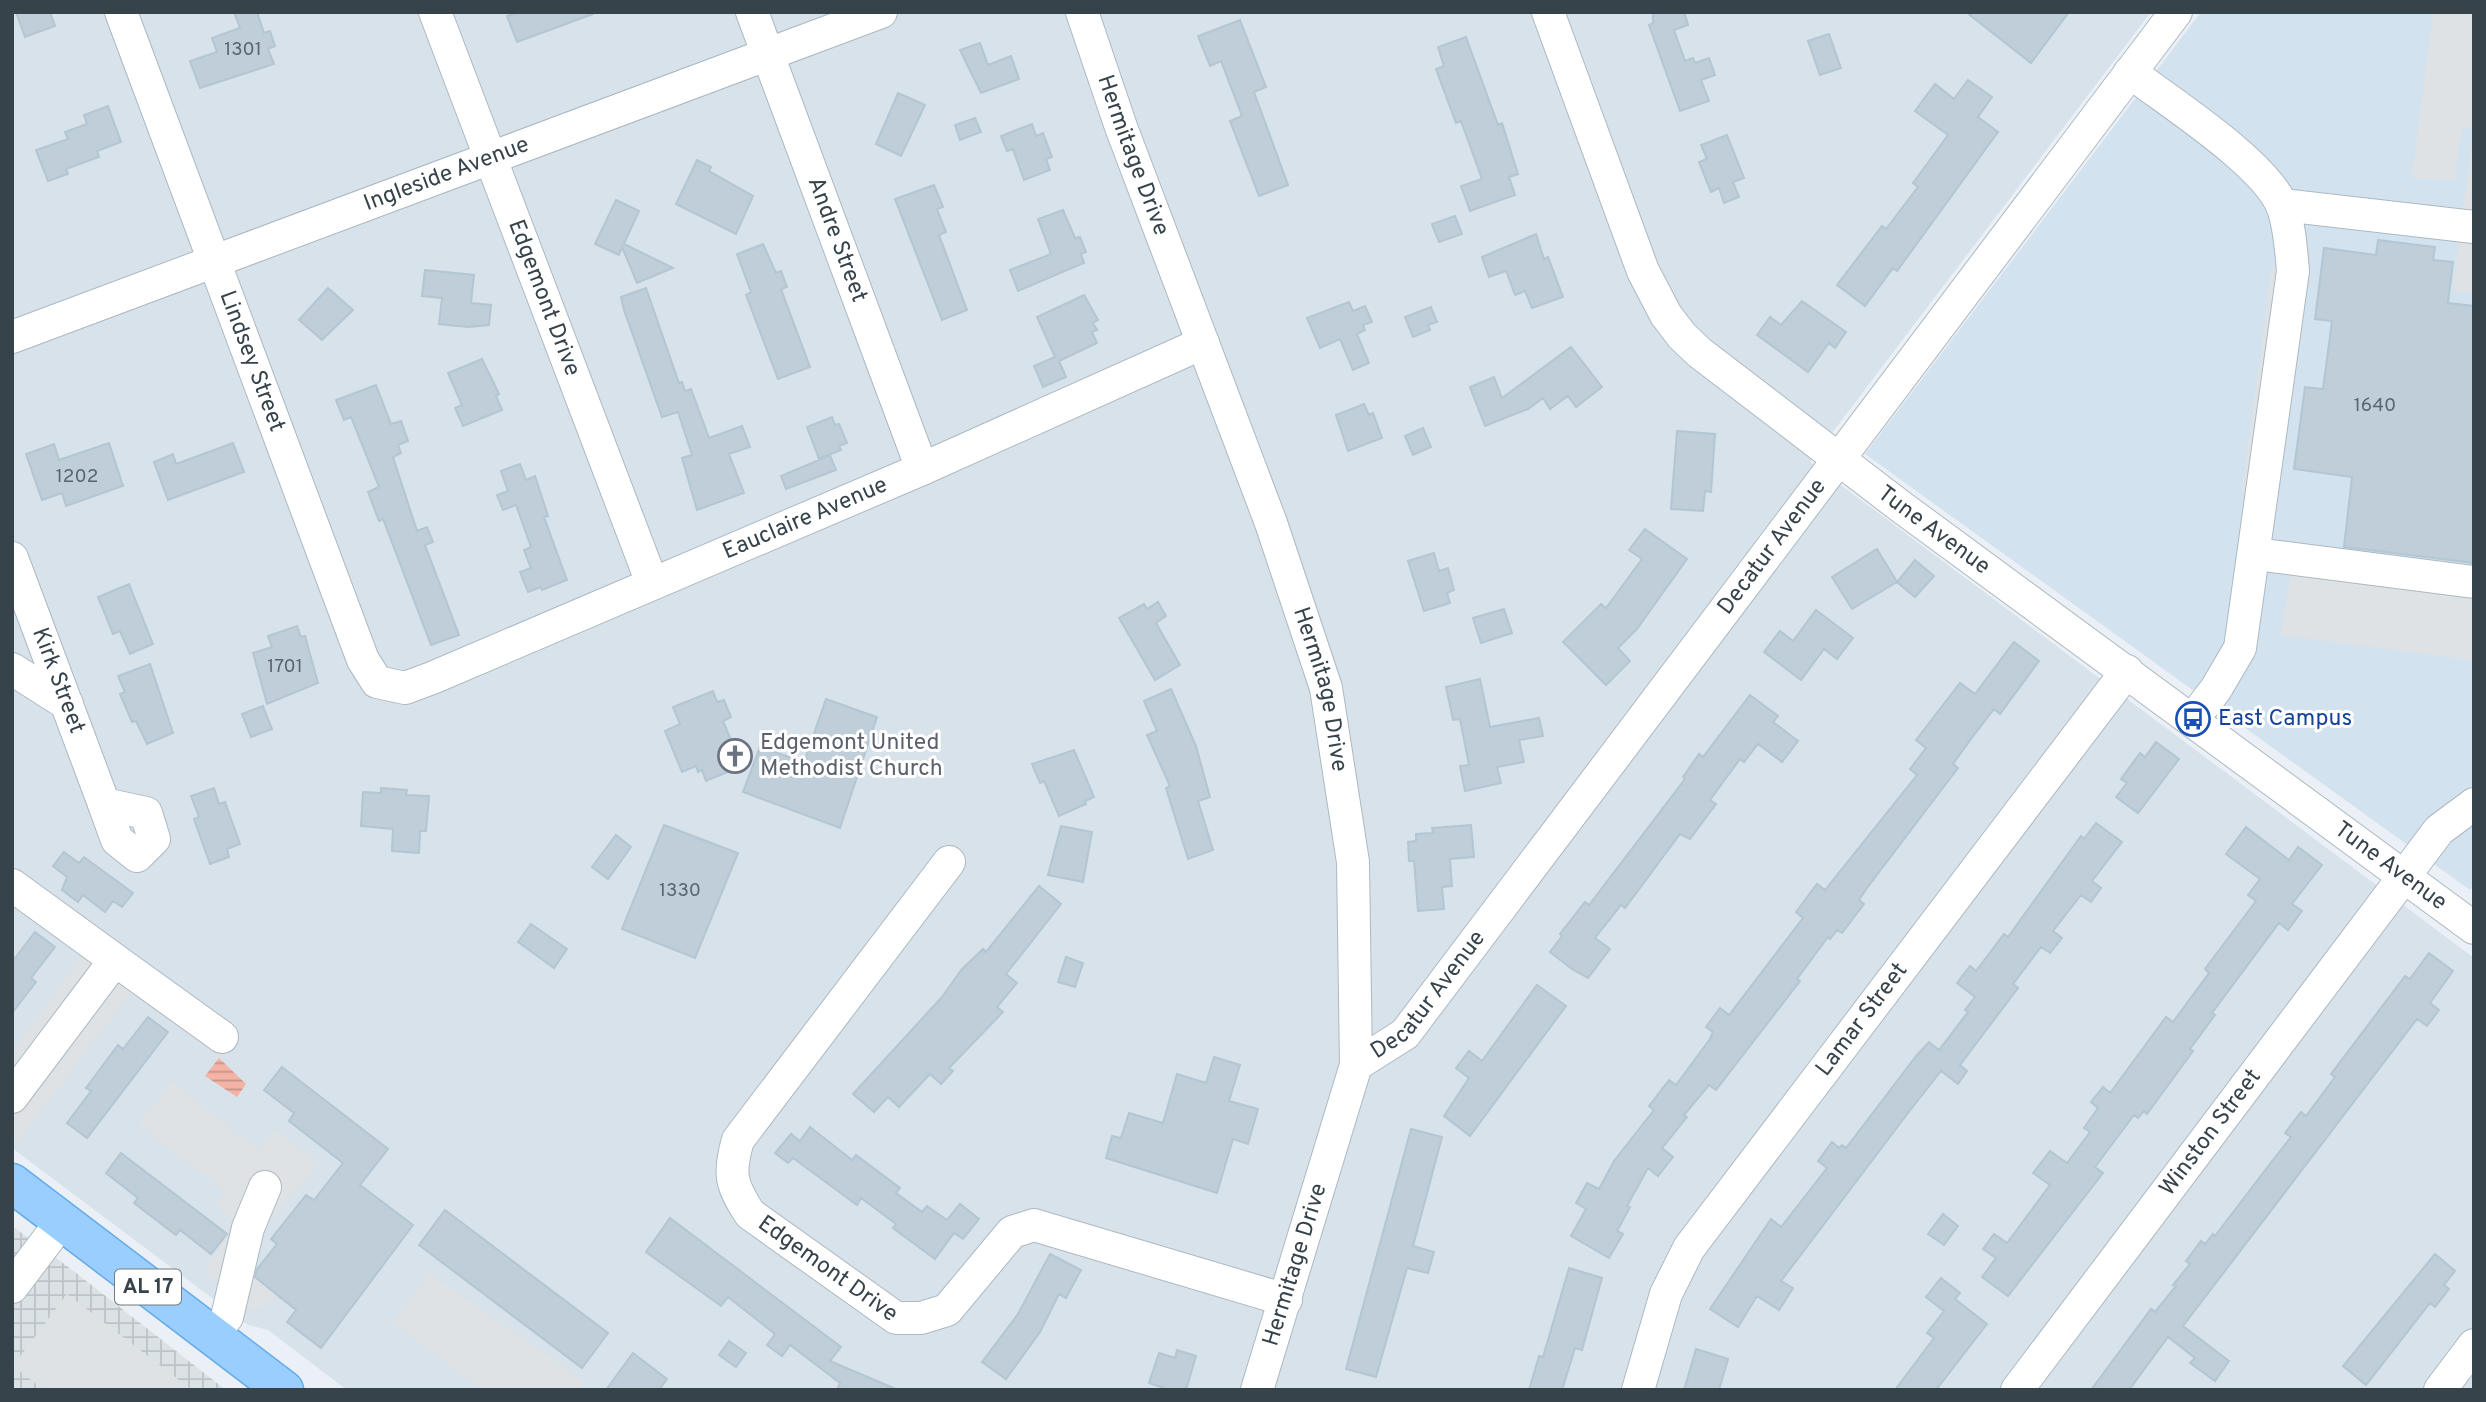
<svg xmlns="http://www.w3.org/2000/svg" width="2486" height="1402" viewBox="0 0 2486 1402" font-family="Overpass,sans-serif">
<style>
.residential{fill:#d8e2ea}
.industrial{fill:url(#industrial-grid)}
.education{fill:#d3e2ef}
.parking{fill:#dee2e4}
.water{fill:url(#water-rules)}
.building{fill:#bfced8;stroke:#b2c6d3;stroke-width:2}
.lines{fill:none;stroke-linecap:round;stroke-linejoin:round}
.minor-casing{stroke:#acb9c2;stroke-width:34}
.major-casing{stroke:#65abe9;stroke-width:41}
.minor{stroke:#fff;stroke-width:32}
.major{stroke:#99ceff;stroke-width:38}
.labels{text-anchor:middle;dominant-baseline:central;stroke-width:6;stroke-linejoin:round;paint-order:stroke}
.number-label{font-size:19px;fill:#59666e}
.shield{fill:#fff;stroke:#737b80;stroke-width:2}
.shield-label{font-size:21px;font-weight:bold;fill:#37434a}
.street-label{font-size:23px;fill:#37434a;stroke:#fff}
.transit-label{font-size:23px;fill:#164399;stroke:#fff;text-anchor:start}
.worship-label{font-size:23px;fill:#5b616d;stroke:#fff;text-anchor:start}
</style>
<defs>
<pattern id="industrial-grid" width="8" height="8" patternUnits="userSpaceOnUse" patternTransform="scale(1.75)"><rect width="8" height="8" fill="#dbe2e5"/><path d="M0 4h8M4 0v8" fill="none" stroke="#bdc3c6"/></pattern>
<pattern id="water-rules" width="6" height="5" patternUnits="userSpaceOnUse" patternTransform="scale(1.75)"><rect width="6" height="5" fill="#f4b3a5"/><path d="M0 2.5h6" fill="none" stroke="#c69388"/></pattern>
</defs>
<rect width="100%" height="100%" fill="#eaf0f5"/>
<path class="residential" d="M12 12H2151L1810 462 2474 958V1390H347L268 1330 248 1325 12 1148Z"/>
<path class="industrial" d="M12 1226 67 1266 226 1390H12Z"/>
<path class="education" d="M2201 12H2474V885L2470 890 1865 454Z"/>
<path class="parking" d="M2433 12H2474V128H2462L2454 181 2412 178Z
M2472 140 2474 141V293L2453 291Z
M2272 267 2287 281 2254 507 2242 490Z
M2291 574 2474 599V660L2281 635Z
M86 950 135 987 18 1141 12 1137V1051Z
M171 1081 259 1150 275 1130 319 1164 260 1234 249 1273 277 1294 262 1307 252 1310 225 1291 205 1269 229 1235 237 1232 235 1221 216 1205 225 1192 138 1124Z
M429 1273 584 1381 577 1390H482L392 1322Z
M67 1294 192 1390H44L13 1366Z"/>
<path class="water" d="M219 1058 246 1084 237 1097 205 1076Z"/>
<path class="building" d="M16 12H50L55 26 25 37Z
M234 12H257L264 33 270 31 275 46 268 49 274 64 200 88 190 61 217 52 212 38 240 28Z
M518 12H593V14L517 42 507 16Z
M1653 12H1684L1688 25 1674 30 1685 61 1693 58 1695 63 1709 58 1715 75 1701 80 1709 101 1680 111 1649 25 1653 23Z
M1966 12H2069L2031 63Z
M1240 20 1266 87 1254 92 1288 185 1259 196 1230 121 1242 116 1221 61 1210 66 1198 36Z
M1829 34 1841 68 1820 75 1808 41Z
M1466 37 1498 125 1502 123 1518 174 1509 177 1515 195 1470 211 1461 186 1482 179 1461 121 1456 123 1436 69 1444 66 1438 47Z
M980 43 988 65 1011 56 1019 79 981 93 960 50Z
M1968 80 1992 97 1978 117 1998 132 1897 271 1893 268 1865 306 1837 285 1882 226 1886 229 1918 187 1913 183 1948 135 1915 111 1935 84 1954 99Z
M898 93 925 105 901 156 876 144Z
M108 106 121 142 97 151 99 157 66 169 68 174 48 181 36 150 68 139 65 132 87 124 84 115Z
M975 118 981 132 960 140 955 125Z
M1032 124 1036 136 1043 133 1052 157 1046 159 1050 170 1024 180 1013 149 1007 151 1001 136Z
M1727 135 1744 178 1733 182 1739 197 1724 203 1719 188 1711 192 1699 162 1707 159 1701 145Z
M697 160 711 167 709 171 753 196 736 234 676 204Z
M934 185 943 207 937 209 946 232 939 235 967 310 942 320 895 199Z
M616 200 639 211 624 244 673 268 637 283 622 247 619 255 595 244Z
M1063 210 1075 238 1080 237 1086 252 1081 254 1084 263 1018 291 1010 270 1051 254 1038 219Z
M1455 216 1462 234 1439 242 1432 224Z
M1536 234 1544 259 1548 257 1563 297 1532 308 1525 291 1515 295 1506 271 1489 277 1482 257Z
M2378 240 2435 247 2433 260 2453 262 2448 303 2474 306V563L2344 547 2352 477 2294 469 2305 387 2323 389 2332 321 2315 319 2324 248 2376 255Z
M763 244 776 273 781 271 787 287 781 289 810 367 778 379 746 295 751 292 737 254Z
M425 270 474 275 471 303 491 305 489 325 468 327 439 324 442 298 422 296Z
M328 288 353 310 322 340 299 320Z
M646 288 679 383 682 382 685 391 691 389 709 438 742 426 750 447 729 454 744 493 697 510 682 458 692 455 678 412 662 417 624 310 621 297Z
M1084 295 1098 320 1093 323 1097 330 1092 332 1097 343 1059 361 1066 377 1043 387 1034 366 1055 357 1037 317Z
M1802 301 1846 332 1835 348 1829 343 1808 372 1757 335 1770 317 1781 325Z
M1349 302 1353 311 1365 306 1372 322 1363 325 1365 330 1357 334 1369 363 1353 370 1340 339 1320 348 1307 318Z
M1431 307 1437 322 1428 325 1430 330 1413 337 1405 317Z
M1571 347 1602 387 1576 407 1568 396 1550 409 1543 398 1528 409 1485 426 1470 387 1494 377 1502 398Z
M482 359 499 394 496 396 502 410 463 426 455 408 462 405 448 373Z
M376 385 391 424 401 421 408 441 398 445 401 453 393 457 417 531 427 527 433 542 425 545 459 635 431 645 383 519 379 521 368 492 379 487 351 417 344 420 336 400Z
M1364 404 1369 415 1373 413 1382 438 1348 451 1336 415Z
M832 417 835 425 839 424 847 443 839 446 841 450 819 459 807 427Z
M1423 428 1431 447 1413 455 1405 436Z
M1677 431 1715 434 1711 492 1705 491 1703 511 1671 509Z
M109 443 123 486 66 506 62 493 42 500 26 454 54 444 59 460Z
M233 443 244 472 168 500 154 462 173 454 176 464Z
M830 455 836 470 786 489 781 476Z
M520 464 526 480 535 476 548 516 544 517 567 580 542 590 541 587 528 592 520 572 531 568 524 550 531 547 516 505 503 510 497 495 508 491 501 471Z
M1645 529 1687 559 1637 629 1618 648 1630 661 1606 685 1563 642 1601 604 1606 608 1642 559 1629 550Z
M1877 549 1897 582 1852 609 1832 577Z
M1434 553 1439 571 1448 568 1454 590 1447 593 1450 603 1424 611 1408 561Z
M1915 560 1934 576 1915 597 1897 582Z
M129 584 153 644 130 654 120 631 113 634 98 597Z
M1158 602 1166 616 1156 623 1180 665 1155 680 1119 618 1144 604 1147 609Z
M1504 609 1512 633 1481 643 1473 618Z
M1816 610 1853 638 1837 659 1824 649 1801 680 1764 652 1780 631 1793 641Z
M297 626 301 637 305 636 318 683 267 704 253 653 272 647 268 636Z
M2014 642 2039 661 2000 714 1994 709 1971 739 1953 764 1958 768 1867 888 1859 900 1864 904 1842 933 1837 930 1830 939 1828 937 1797 979 1800 981 1716 1090 1709 1085 1684 1115 1687 1117 1662 1148 1673 1157 1658 1176 1648 1168 1627 1206 1630 1207 1617 1231 1623 1234 1609 1258 1571 1236 1586 1209 1576 1203 1587 1183 1599 1189 1614 1161 1654 1110 1649 1106 1669 1080 1676 1085 1710 1039 1713 1032 1706 1027 1720 1008 1729 1015 1803 918 1796 912 1817 884 1825 890 1917 775 1910 769 1926 748 1916 740 1960 683 1975 694Z
M150 664 173 733 147 744 136 721 132 722 120 694 125 692 118 676Z
M1480 679 1490 727 1539 718 1543 736 1519 740 1524 762 1497 767 1501 783 1465 791 1460 766 1469 765 1460 719 1453 720 1446 687Z
M1171 689 1196 746 1210 797 1198 801 1213 850 1188 859 1166 788 1170 786 1147 735 1157 731 1144 701Z
M713 691 717 702 724 700 731 717 723 721 742 766 706 781 702 770 698 772 696 766 682 772 665 731 680 724 673 707Z
M1750 695 1778 716 1773 722 1798 741 1782 762 1758 744 1744 762 1740 759 1710 800 1716 804 1690 839 1680 834 1625 908 1621 905 1595 938 1610 949 1588 978 1572 969 1550 952 1562 936 1560 934 1585 902 1589 905 1685 779 1683 777 1699 754 1703 757Z
M826 699 877 717 840 828 743 792 760 747 804 762Z
M263 706 272 729 251 737 242 714Z
M2156 742 2179 759 2138 813 2116 797 2127 783 2121 779 2140 753 2145 757Z
M1074 750 1094 797 1085 801 1086 804 1059 816 1044 781 1040 783 1032 764Z
M214 788 219 804 225 802 240 844 227 849 229 857 210 864 194 819 199 817 191 796Z
M381 788 407 790 406 795 429 796 426 831H420L419 853 392 851 393 829 361 826 363 792 381 793Z
M2096 823 2122 842 2092 881 2101 888 2091 902 2081 895 2053 931 2062 938 2050 953 2041 947 2013 984 2018 988 1960 1065 1967 1071 1958 1084 1941 1071 1908 1113 1781 1281 1793 1288 1779 1310 1757 1296 1738 1327 1710 1309 1771 1219 1781 1227 1827 1168 1818 1161 1832 1142 1839 1148 1842 1145 1846 1148 1917 1055 1929 1042 1939 1050 1968 1012 1965 1010 1975 997 1957 983 1970 966 1976 971 2004 934 2008 937 2081 836 2084 839Z
M664 825 738 853 695 958 622 929Z
M1471 825 1474 857 1450 859 1452 886 1442 887 1444 909 1418 911 1414 861H1409L1408 842 1416 841V834L1433 833 1432 828Z
M1061 826 1092 832 1083 882 1048 875Z
M2246 827 2289 860 2298 847 2322 865 2292 904 2302 911 2288 930 2279 923 2212 1013 2215 1015 2190 1049 2193 1051 2147 1114 2144 1111 2138 1118 2134 1115 2095 1167 2103 1173 2008 1296 1982 1277 1996 1258 1983 1249 1994 1234 2007 1243 2050 1185 2033 1173 2050 1151 2067 1163 2090 1132 2084 1128 2098 1108 2091 1102 2103 1087 2110 1093 2166 1017 2173 1022 2209 973 2205 969 2256 901 2248 895 2260 879 2226 854Z
M616 835 631 847 608 879 592 867Z
M64 852 79 863 84 857 133 893 122 907 113 901 105 912 83 895 78 902 62 890 67 877 53 866Z
M1039 886 1061 904 1006 974 1017 983 997 1007 1003 1012 949 1068 953 1071 941 1084 930 1074 899 1107 888 1097 874 1112 853 1094 942 997 962 969 983 949 986 952Z
M531 924 567 949 554 968 518 942Z
M35 932 55 947 31 978 36 982 12 1013V962Z
M2429 953 2453 971 2430 1003 2439 1010 2427 1026 2417 1019 2183 1326 2229 1361 2215 1381 2190 1363 2195 1358 2168 1337 2129 1390H2091L2151 1309 2155 1312 2176 1286 2173 1285 2190 1264 2186 1261 2201 1241 2205 1244 2213 1234 2215 1236 2269 1165 2291 1137 2285 1133 2301 1112 2306 1116 2335 1077 2331 1074 2405 976 2410 979Z
M1066 957 1083 963 1075 987 1058 982Z
M1537 985 1566 1006 1470 1136 1444 1116 1469 1078 1456 1068 1469 1051 1482 1061Z
M148 1017 168 1032 87 1138 67 1123 91 1091 86 1088 118 1045 123 1049Z
M1214 1057 1240 1065 1229 1101 1258 1109 1248 1144 1233 1139 1217 1193 1106 1158 1112 1136 1121 1138 1129 1113 1163 1123 1177 1074 1206 1083Z
M282 1067 388 1149 360 1185 413 1225 321 1348 287 1322 296 1310 255 1277 257 1269 277 1244 271 1239 306 1195 314 1200 343 1163 289 1121 294 1113 264 1090Z
M810 1127 852 1160 856 1155 900 1188 896 1193 922 1212 927 1206 947 1220 960 1204 979 1219 963 1239 954 1233 935 1259 893 1228 896 1224 861 1198 857 1205 793 1158 788 1163 775 1153 791 1134 800 1141Z
M1411 1129 1442 1137 1413 1246 1434 1252 1428 1273 1407 1268 1376 1377 1346 1369Z
M121 1153 227 1234 211 1254 180 1230 176 1235 134 1203 138 1198 106 1173Z
M445 1210 608 1333 582 1368 419 1245Z
M1943 1214 1958 1226 1944 1245 1928 1234Z
M670 1218 841 1347 830 1361 898 1390H837L840 1383 790 1345 782 1356 767 1345 775 1334 728 1297 721 1306 646 1252Z
M1050 1254 1081 1270 1066 1298 1059 1294 1040 1332 1006 1379 982 1362 1018 1314Z
M2435 1254 2455 1271 2444 1285 2449 1289 2435 1307 2430 1303 2366 1385 2343 1366Z
M1569 1268 1602 1278 1582 1350 1575 1348 1562 1390H1529L1539 1356 1543 1357Z
M1941 1278 1960 1293 1955 1299 1987 1324 1936 1390H1895L1934 1338 1927 1333 1944 1311 1926 1297Z
M729 1341 746 1353 736 1367 719 1355Z
M1696 1349 1728 1359 1719 1390H1684Z
M1177 1350 1196 1356 1186 1390H1169L1149 1383 1159 1353 1175 1358Z
M633 1353 667 1379 659 1390H606Z"/>
<g class="lines">
<g class="minor-casing">
<g id="minor">
<path id="s1" d="M121 12 363 660 377 682 405 688 432 678 922 469 1203 343"/>
<path id="s2" d="M435 12 652 583"/>
<path id="s3" d="M752 12 922 469"/>
<path id="s4" d="M1082 12 1121 127 1271 523 1326 688 1353 862 1356 1065 1257 1390"/>
<path id="s5" d="M1548 12 1643 271 1666 315 1682 336 1700 353 1900 506 2474 928"/>
<path d="M2130 72C2169 102 2267 164 2283 208 2290 228 2291 250 2293 271L2240 648 2216 689 2193 719"/>
<path d="M2282 205 2474 227"/>
<path id="s6" d="M12 337 881 12"/>
<path d="M2255 554 2474 582"/>
<path id="s7" d="M12 558 104 804"/>
<path d="M12 669 67 704"/>
<path d="M104 804 146 813 154 839 137 856 117 840Z"/>
<path id="s8" d="M949 862 738 1140C728 1174 731 1185 750 1214L896 1318H921L947 1310 1012 1232 1034 1225 1286 1300"/>
<path d="M12 885 115 960"/>
<path id="s9" d="M1356 1065 1405 1034 2176 12"/>
<path d="M12 1097 115 960 222 1037"/>
<path d="M12 1287 62 1221"/>
<path d="M213 1336 227 1317 248 1228 265 1187"/>
<path id="s10" d="M1638 1390 1666 1294 1689 1248 2127 671"/>
<path id="s11" d="M2017 1390 2439 830 2474 804"/>
<path d="M2440 1390 2474 1345"/>
</g>
</g>
<g class="major-casing">
<path id="major" d="M12 1183 284 1390"/>
</g>
<use href="#minor" class="minor"/>
<use href="#major" class="major"/>
</g>
<defs>
<g id="bus-ring" transform="scale(1.75)"><circle r="9.5" fill="#fff" stroke="#1a4fb4" stroke-width="1.5"/><path d="M-5-6H5V4H4V6H2V4H-2V6H-4V4H-5ZM-3.5-4V0h7V-4ZM-3.5 1.2v1.5H-2V1.2ZM2 1.2v1.5H3.5V1.2Z" fill="#1a4fb4"/></g>
<g id="church-ring" transform="scale(1.75)"><circle r="9.5" fill="#fff" stroke="#6b7280" stroke-width="1.5"/><path d="M-1.2-6h2.4v3.5h3.3v2.4h-3.3V6h-2.4V-.1h-3.3v-2.4h3.3Z" fill="#6b7280"/></g>
</defs>
<g fill-rule="evenodd">
<use href="#bus-ring" x="2193" y="719"/>
<use href="#church-ring" x="735" y="756"/>
</g>
<g class="labels">
<g class="number-label">
<text x="243" y="50">1301</text>
<text x="2375" y="406">1640</text>
<text x="77" y="477">1202</text>
<text x="285" y="667">1701</text>
<text x="680" y="891">1330</text>
</g>
<rect class="shield" x="115" y="1269.5" width="66" height="35" rx="5"/>
<g class="shield-label">
<text x="148" y="1287">AL 17</text>
</g>
<g class="street-label">
<text stroke="none"><textPath href="#s4" startOffset="152">Hermitage Drive</textPath></text>
<text stroke="none"><textPath href="#s6" startOffset="464">Ingleside Avenue</textPath></text>
<text stroke="none"><textPath href="#s3" startOffset="243">Andre Street</textPath></text>
<text stroke="none"><textPath href="#s2" startOffset="306">Edgemont Drive</textPath></text>
<text stroke="none"><textPath href="#s1" startOffset="373">Lindsey Street</textPath></text>
<text stroke="none"><textPath href="#s1" startOffset="1181">Eauclaire Avenue</textPath></text>
<text stroke="none"><textPath href="#s5" startOffset="670">Tune Avenue</textPath></text>
<text stroke="none"><textPath href="#s9" startOffset="668">Decatur Avenue</textPath></text>
<text stroke="none"><textPath href="#s7" startOffset="131">Kirk Street</textPath></text>
<text stroke="none"><textPath href="#s4" startOffset="719">Hermitage Drive</textPath></text>
<text stroke="none"><textPath href="#s5" startOffset="1237">Tune Avenue</textPath></text>
<text stroke="none"><textPath href="#s9" startOffset="102">Decatur Avenue</textPath></text>
<text stroke="none"><textPath href="#s10" startOffset="438">Lamar Street</textPath></text>
<text stroke="none"><textPath href="#s11" startOffset="322">Winston Street</textPath></text>
<text transform="translate(1296 1265) rotate(-73)">Hermitage Drive</text>
<text stroke="none"><textPath href="#s8" startOffset="523">Edgemont Drive</textPath></text>
</g>
<g class="transit-label">
<text x="2218" y="719">East Campus</text>
</g>
<g class="worship-label">
<text x="760" y="743">Edgemont United<tspan x="760" dy="26">Methodist Church</tspan></text>
</g>
</g>
<rect width="2486" height="1402" fill="none" stroke="#37434a" stroke-width="28"/>
</svg>
